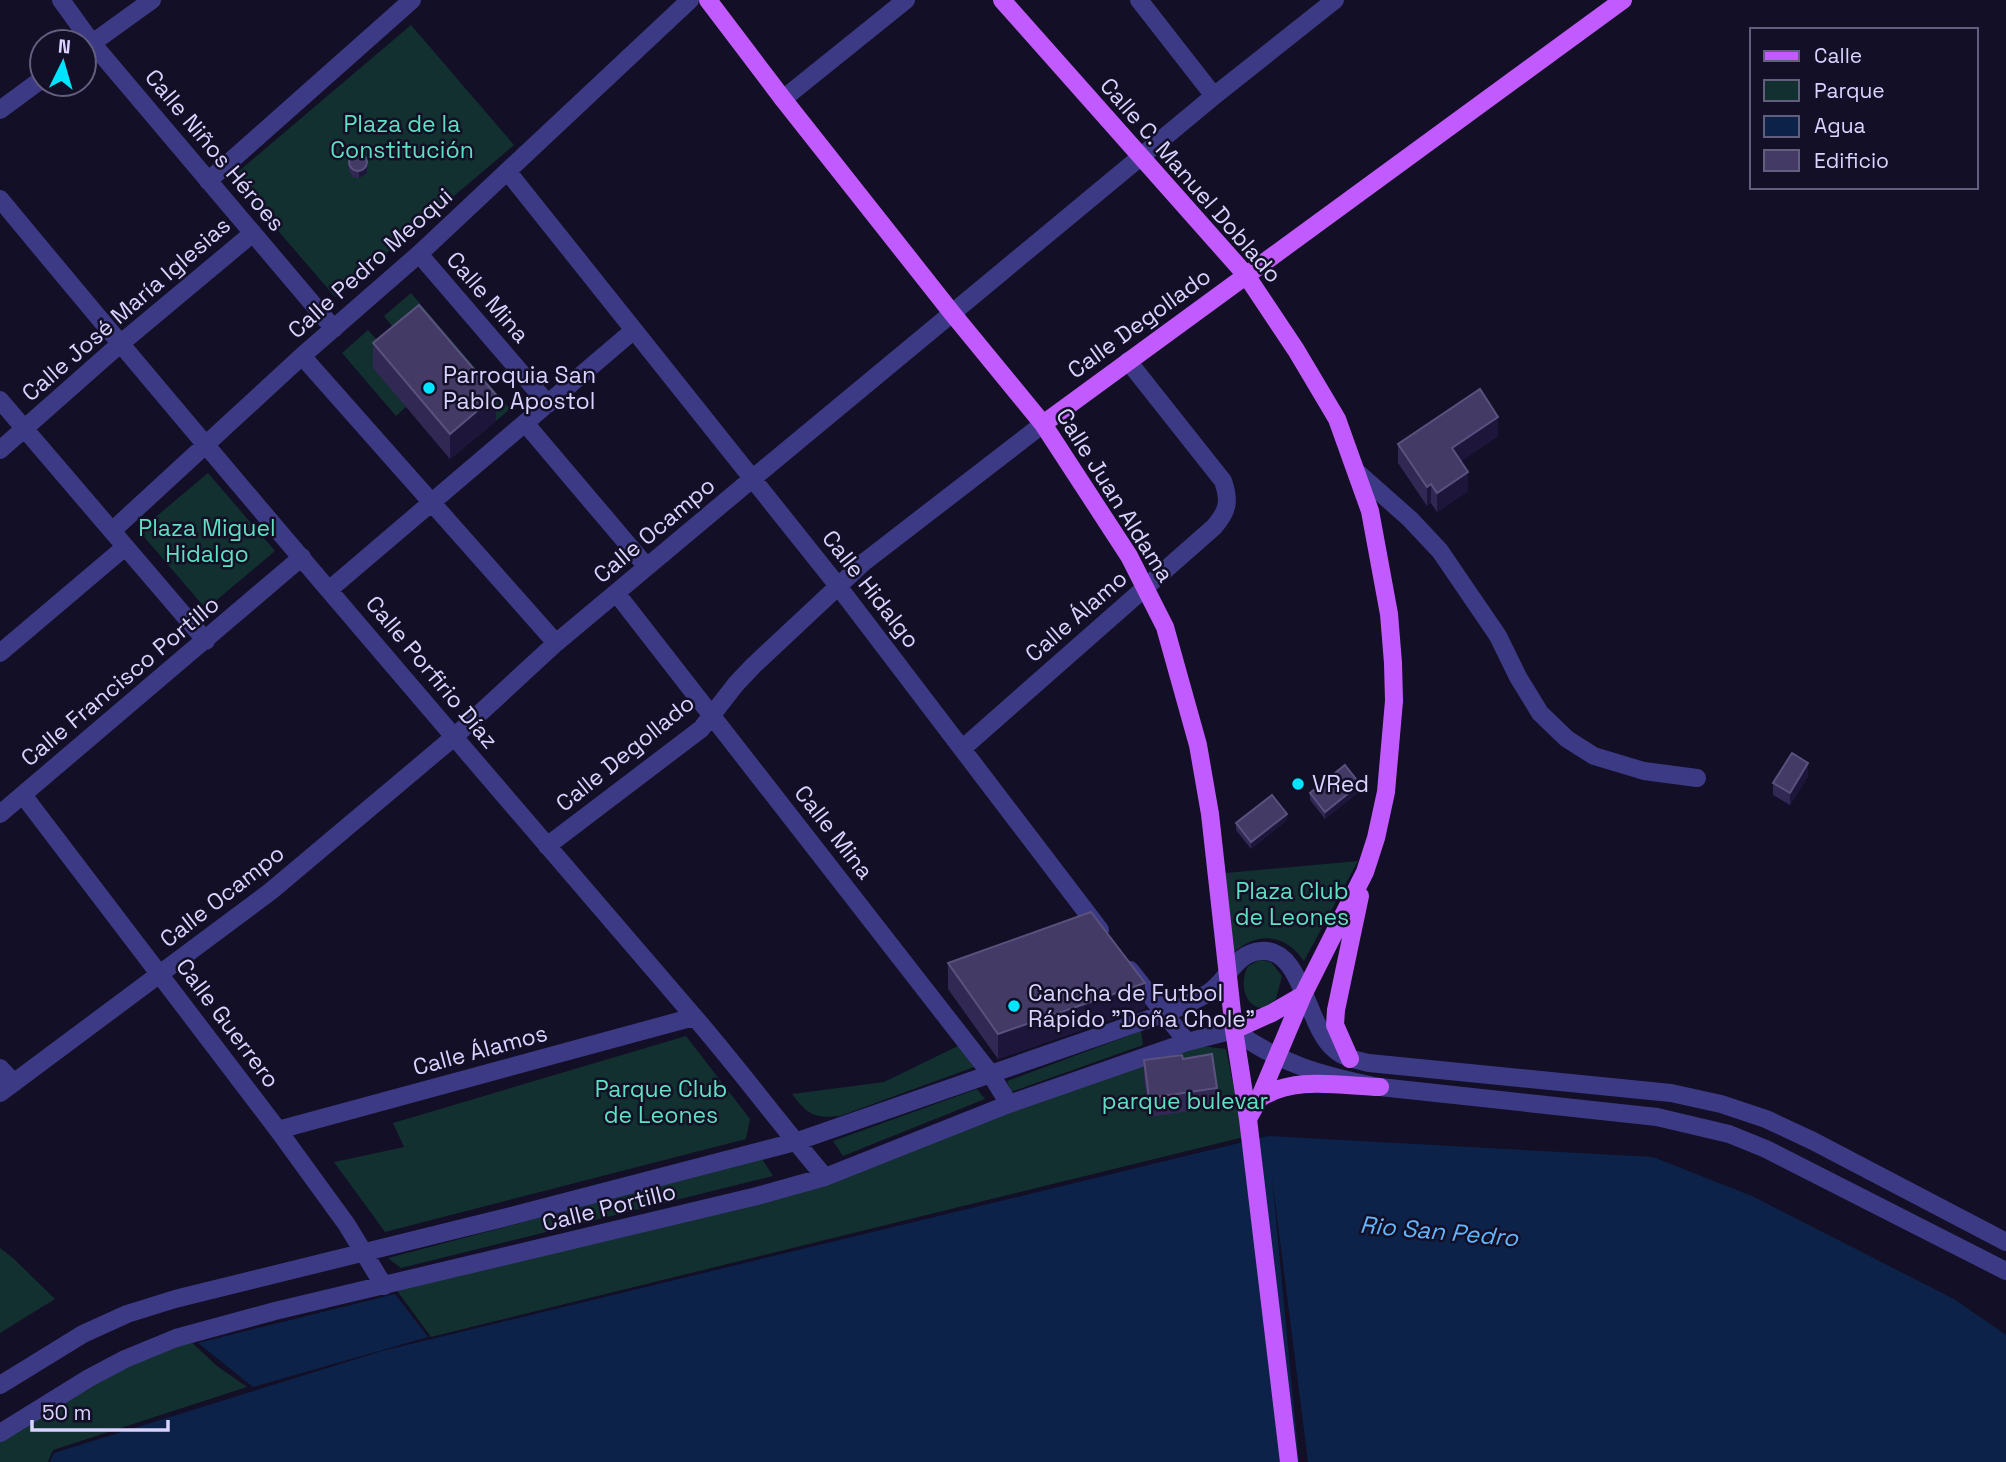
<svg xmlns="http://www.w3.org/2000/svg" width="2006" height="1462" viewBox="0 0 2006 1462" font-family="'Space Grotesk',sans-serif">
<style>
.green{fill:#12302f}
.water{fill:#0c2248}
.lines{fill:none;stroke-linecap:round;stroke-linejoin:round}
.minor{stroke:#3d3a85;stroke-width:18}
.major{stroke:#c25bff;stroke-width:18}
.wall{fill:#312854}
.shaded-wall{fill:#1d163a}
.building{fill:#433a66;stroke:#5a527e;stroke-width:2}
.poi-dot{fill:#00e5ff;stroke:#130f26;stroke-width:2.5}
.labels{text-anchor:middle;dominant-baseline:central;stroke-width:5;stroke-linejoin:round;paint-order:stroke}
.park-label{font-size:23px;fill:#5fe0c0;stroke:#130f26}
.street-label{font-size:23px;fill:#d9d4ff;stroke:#130f26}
.poi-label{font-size:23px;fill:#d9d4ff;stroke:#130f26;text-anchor:start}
.water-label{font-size:24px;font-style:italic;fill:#62b6ff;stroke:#130f26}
</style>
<rect width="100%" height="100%" fill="#130f26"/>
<path class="green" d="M411 25 514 145 335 297 232 177Z
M411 293 510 409 496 421 405 342 384 316Z
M368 330 390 354 406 407 396 416 342 353Z
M208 473 275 551 206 609 139 531Z
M1358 861 1304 961C1285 933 1256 931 1232 954L1225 873Z
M1260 960 1271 962 1282 976 1276 999 1264 1008C1244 1008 1239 982 1248 966Z
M1141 1031 1143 1045 1011 1092 1007 1081Z
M686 1036 750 1119 746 1139 385 1232 334 1162 404 1147 393 1123Z
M960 1045 977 1066 840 1116C814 1119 807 1114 792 1094L884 1082Z
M1201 1046 1226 1049 1244 1137 431 1337 395 1288 841 1175 983 1119Z
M977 1089 985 1099 843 1156 833 1141Z
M762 1159 773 1176 401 1268 388 1258Z
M0 1248 13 1258 55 1299 0 1333Z
M188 1339 217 1366 247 1387 53 1450 48 1462H0V1441L117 1367Z"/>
<path class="water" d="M1268 1136 1653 1157 1752 1196 1954 1299 2006 1335V1462H1308L1272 1177 1299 1462H50L54 1453 382 1351Z
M395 1294 428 1337 253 1387 198 1343Z"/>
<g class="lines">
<path class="minor" d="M61 0 92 43 334 329
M1139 0 1214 96
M84 49 152 0
M783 99 906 0
M0 110 42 79
M508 172 838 586 1100 930
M208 181 412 0
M0 199C227 473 459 743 691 1013 737 1066 779 1123 825 1177
M419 254 548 404
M302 356 556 643
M0 400 206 641
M525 423 647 567
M0 450 120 344 253 233
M1358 473 1410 519 1440 551 1498 636 1518 677 1540 713 1567 739 1594 756 1644 771 1697 778
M112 531 302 356 419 254 690 0
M330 589 634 330
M617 594 990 1073 1009 1104
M0 653 125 547
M963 748 1214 527C1228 511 1230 501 1223 481L1128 361
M23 795 278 1130 347 1225 384 1286
M0 814 302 557
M547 846 701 729 736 684 753 666 863 563 1043 424
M1130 970 1187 1042
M0 1068 14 1083
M0 1093 271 891 454 737 556 643 752 479 1214 96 1335 0
M278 1130 694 1017
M0 1385 83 1334 127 1314 175 1299 503 1218 795 1142 1163 1014C1179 1007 1198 1001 1212 990 1229 977 1236 953 1261 951 1302 947 1306 1025 1334 1049 1344 1058 1356 1060 1369 1063L1671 1093 1721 1104 1766 1119 1813 1141 2006 1242
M0 1433 89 1378 125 1359 176 1338 275 1311 757 1196 825 1177 1009 1104 1187 1042 1234 1030C1279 1064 1324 1076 1380 1087L1657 1117 1729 1134 1766 1149 2006 1271"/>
<path class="major" d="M708 0 783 99 952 313 1043 424 1129 556 1165 627 1198 745 1210 814 1234 1030 1248 1119 1289 1462
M1002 0 1246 275 1296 350 1337 419 1370 511 1389 614 1393 663 1394 701 1386 792 1376 838 1365 872 1303 995 1259 1099 1248 1119
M1043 424 1623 0
M1234 1030 1272 1013 1303 995
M1350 1059 1335 1025 1336 1010 1360 896
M1259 1099C1292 1075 1341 1086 1380 1087"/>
</g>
<path class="wall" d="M349 159 368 167 367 173 359 178 353 177 349 171Z
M373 343 496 421 450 459 373 368Z
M1498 436 1461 461 1468 491 1437 512 1431 503 1427 506 1398 463V444Z
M1808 776 1790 805 1773 795V783Z
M1360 791 1325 819 1310 800V793Z
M1287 820 1251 849 1236 830V823Z
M948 963 1145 1008 998 1059 948 989Z
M1183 1059 1217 1088V1107L1149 1117 1144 1079V1060Z"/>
<path class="shaded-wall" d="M368 160 367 173 359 178V172Z
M496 395V421L450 459V434Z
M1498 417V436L1452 467V448Z
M1468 472V491L1437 512V493Z
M1431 484V503L1427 506V487Z
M1808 763V776L1790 805V793Z
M1360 784V791L1325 819V812Z
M1287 814V820L1251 849V842Z
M1145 983V1008L998 1059V1034Z"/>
<path class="building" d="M349 162a9 9 0 1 1 18 0a9 9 0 1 1-18 0Z
M419 305 496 395 450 434 373 343Z
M1480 389 1498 417 1452 448 1468 472 1437 493 1431 484 1427 487 1398 444Z
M1792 753 1808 763 1790 793 1773 783Z
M1345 765 1360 784 1325 812 1310 793Z
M1272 795 1287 814 1251 842 1236 823Z
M1091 912 1145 983 998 1034 948 963Z
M1212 1054 1217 1088 1149 1098 1144 1060 1182 1055 1183 1059Z"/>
<g class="poi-dot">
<circle cx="429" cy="388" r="7"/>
<circle cx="1298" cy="784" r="7"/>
<circle cx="1014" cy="1006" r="7"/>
</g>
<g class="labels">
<g class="park-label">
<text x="402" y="124">Plaza de la<tspan x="402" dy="26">Constitución</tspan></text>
<text x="207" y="528">Plaza Miguel<tspan x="207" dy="26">Hidalgo</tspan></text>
<text x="1292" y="891">Plaza Club<tspan x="1292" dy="26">de Leones</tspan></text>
<text x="661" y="1089">Parque Club<tspan x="661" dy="26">de Leones</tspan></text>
<text x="1185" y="1101">parque bulevar</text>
</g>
<g class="street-label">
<text transform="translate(215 150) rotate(50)">Calle Niños Héroes</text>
<text transform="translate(1191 180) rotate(49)">Calle C. Manuel Doblado</text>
<text transform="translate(370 263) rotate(-42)">Calle Pedro Meoqui</text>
<text transform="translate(488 297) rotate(49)">Calle Mina</text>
<text transform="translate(126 309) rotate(-41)">Calle José María Iglesias</text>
<text transform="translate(1139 323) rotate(-36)">Calle Degollado</text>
<text transform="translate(1115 495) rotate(58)">Calle Juan Aldama</text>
<text transform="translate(654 530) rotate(-40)">Calle Ocampo</text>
<text transform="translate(871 589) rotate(52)">Calle Hidalgo</text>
<text transform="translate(1076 616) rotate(-41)">Calle Álamo</text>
<text transform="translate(432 672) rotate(50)">Calle Porfirio Díaz</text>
<text transform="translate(120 681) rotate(-40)">Calle Francisco Portillo</text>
<text transform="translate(625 753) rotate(-39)">Calle Degollado</text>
<text transform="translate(834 832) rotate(52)">Calle Mina</text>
<text transform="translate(222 896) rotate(-38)">Calle Ocampo</text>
<text transform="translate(228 1023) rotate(53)">Calle Guerrero</text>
<text transform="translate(480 1050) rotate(-15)">Calle Álamos</text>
<text transform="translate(609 1207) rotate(-14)">Calle Portillo</text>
</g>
<g class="poi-label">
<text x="443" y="375">Parroquia San<tspan x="443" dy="26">Pablo Apostol</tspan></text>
<text x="1312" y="784">VRed</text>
<text x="1028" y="993">Cancha de Futbol<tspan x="1028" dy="26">Rápido "Doña Chole"</tspan></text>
</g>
<g class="water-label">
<text transform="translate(1439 1231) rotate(5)">Rio San Pedro</text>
</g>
</g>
<rect x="1750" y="28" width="228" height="161" fill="#130f26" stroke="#625e7d" stroke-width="2"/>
<rect x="1764" y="51" width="35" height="10" fill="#c25bff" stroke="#625e7d" stroke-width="2"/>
<text x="1814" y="63" font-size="21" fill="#d9d4ff">Calle</text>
<rect x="1764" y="80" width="35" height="21" fill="#12302f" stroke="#625e7d" stroke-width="2"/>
<text x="1814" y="98" font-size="21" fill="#d9d4ff">Parque</text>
<rect x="1764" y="116" width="35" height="21" fill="#0c2248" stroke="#625e7d" stroke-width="2"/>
<text x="1814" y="133" font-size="21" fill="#d9d4ff">Agua</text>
<rect x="1764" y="150" width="35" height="21" fill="#433a66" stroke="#625e7d" stroke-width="2"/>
<text x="1814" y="168" font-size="21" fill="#d9d4ff">Edificio</text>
<g transform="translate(63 63) rotate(5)"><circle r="33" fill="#130f26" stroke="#625e7d" stroke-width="2"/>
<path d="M0-5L12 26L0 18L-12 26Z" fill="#00e5ff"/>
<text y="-10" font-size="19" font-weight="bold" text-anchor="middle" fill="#d9d4ff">N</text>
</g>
<path d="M32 1420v10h136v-10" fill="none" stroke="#d9d4ff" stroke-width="3.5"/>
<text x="42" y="1420" font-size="21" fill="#d9d4ff" stroke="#130f26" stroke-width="5" paint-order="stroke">50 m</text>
</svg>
